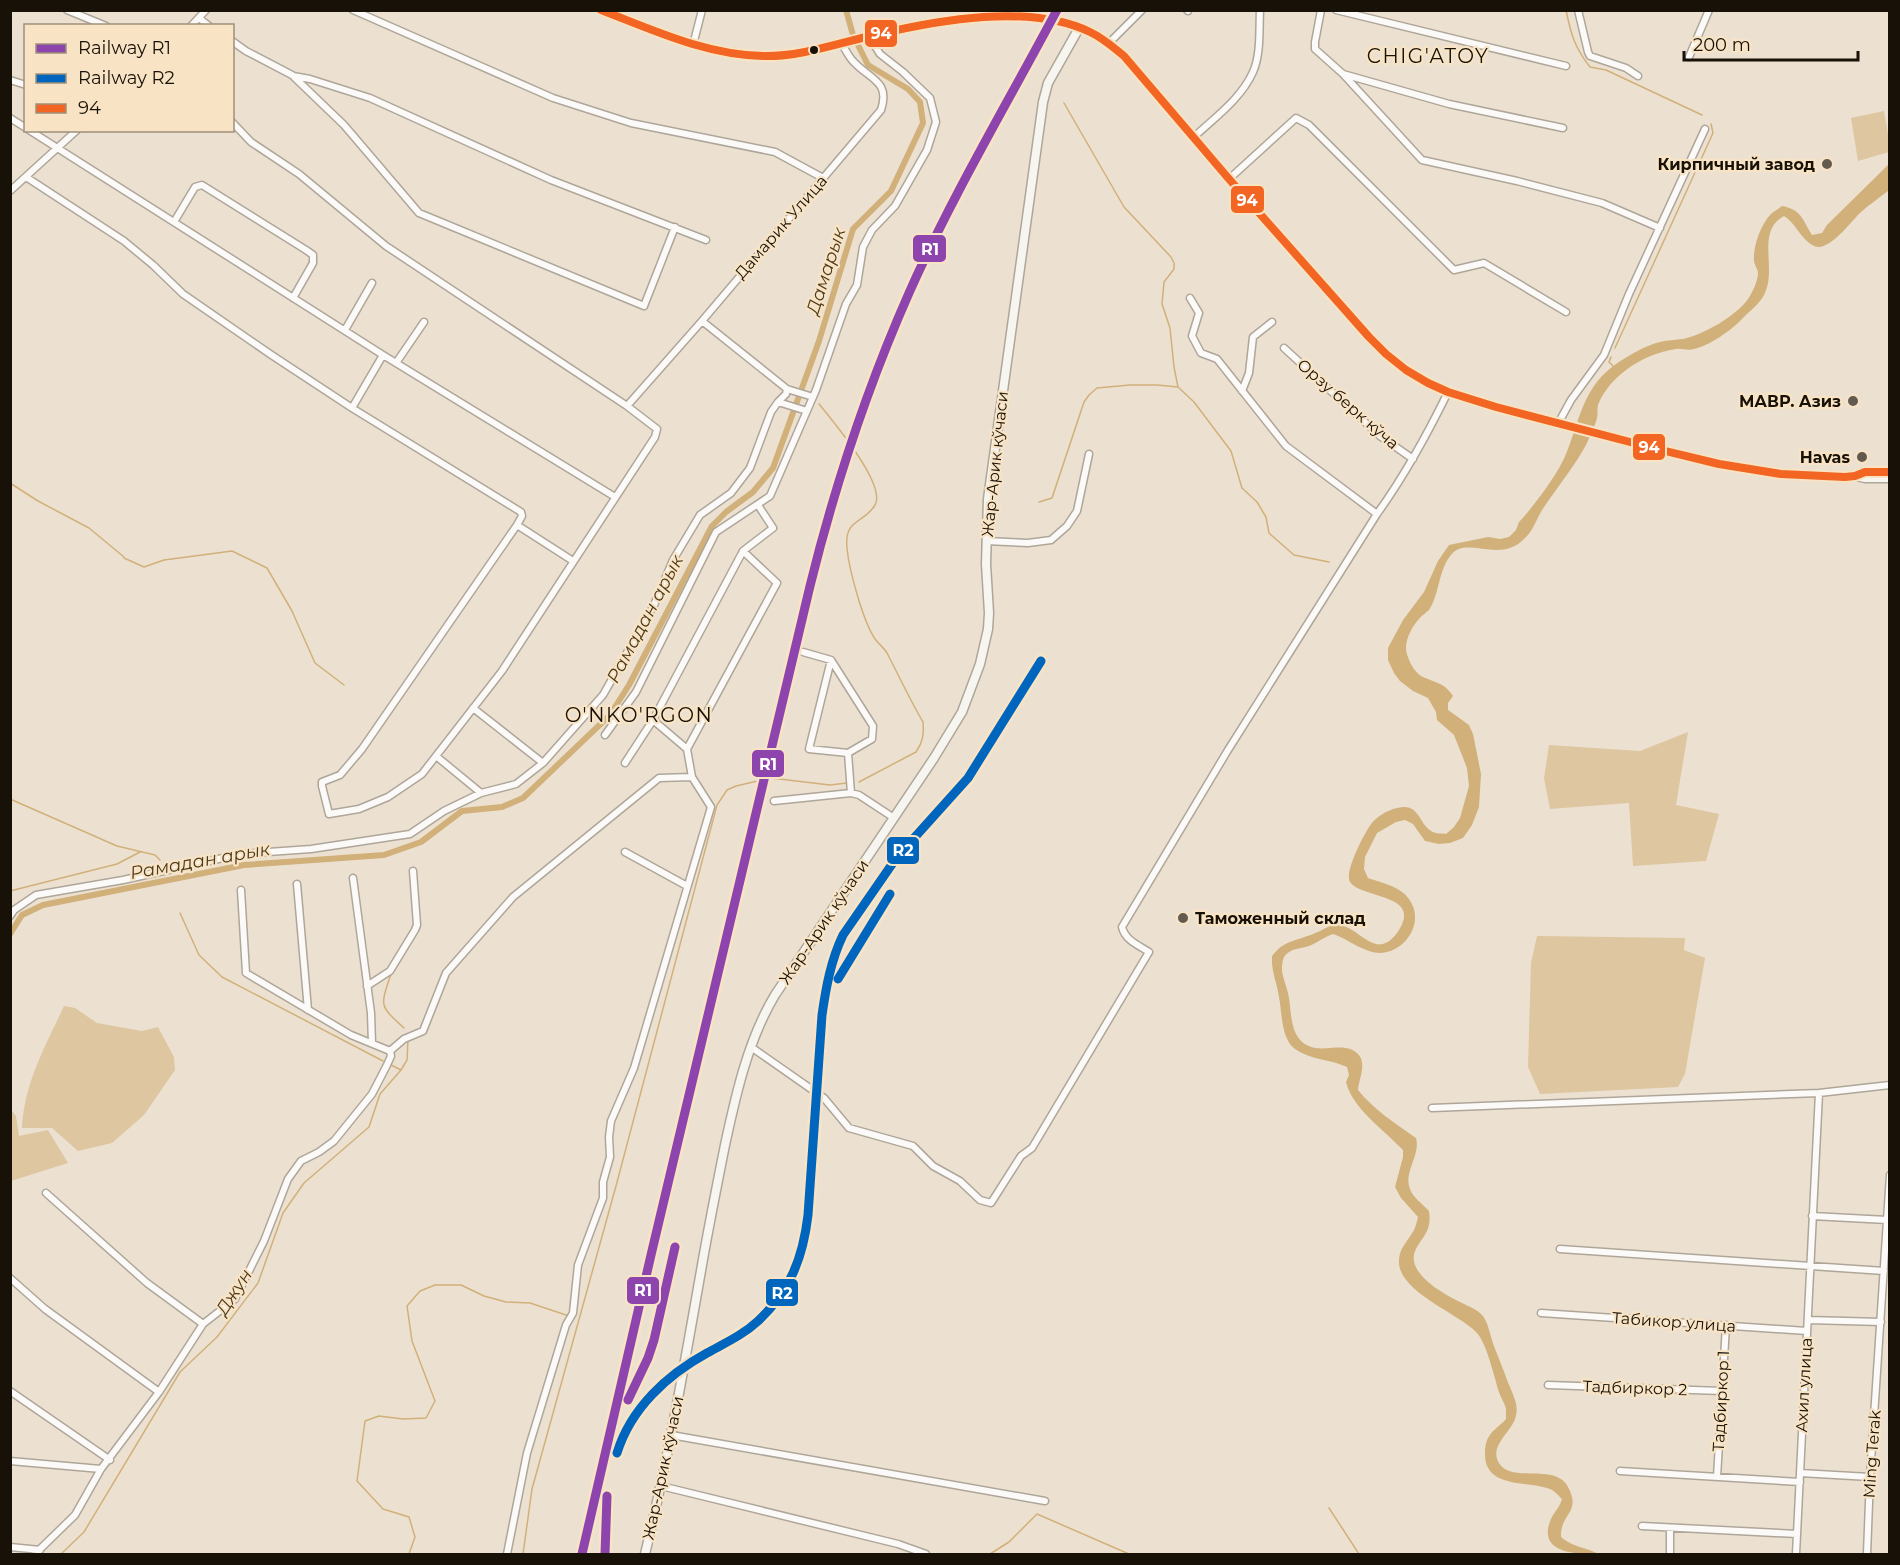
<svg xmlns="http://www.w3.org/2000/svg" width="1900" height="1565" viewBox="0 0 1900 1565" font-family="Montserrat,sans-serif">
<style>
.green{fill:#ddc6a0}
.water{fill:#d1b07a}
.lines{fill:none;stroke-linecap:round;stroke-linejoin:round}
.stream{stroke:#d1b07a;stroke-width:1.5}
.canal{stroke:#d1b07a;stroke-width:6}
.minor-casing{stroke:#aea699;stroke-width:9}
.secondary-casing{stroke:#aea699;stroke-width:11}
.minor{stroke:#fcfaf8;stroke-width:6}
.secondary{stroke:#f7f5f0;stroke-width:8}
.bus-1-casing{stroke:#f8e4c5;stroke-width:12}
.bus-1{stroke:#f26522;stroke-width:8}
.rail-1-casing{stroke:#f8e4c5;stroke-width:14}
.rail-2-casing{stroke:#f8e4c5;stroke-width:14}
.rail-1{stroke:#8e44ad;stroke-width:9}
.rail-2{stroke:#0065bd;stroke-width:9}
.bus-dot{fill:#181107;stroke:#f8e4c5;stroke-width:2}
.poi-dot{fill:#625a4e;stroke:#f8e4c5;stroke-width:2}
.labels{text-anchor:middle;dominant-baseline:central;stroke-width:4.5;stroke-linejoin:round;paint-order:stroke}
.poi-label{font-size:16px;font-weight:bold;fill:#181107;stroke:#f8e4c5;text-anchor:end}
.street-label{font-size:16px;fill:#181107;stroke:#f8e4c5}
.water-label{font-size:18px;font-style:italic;fill:#4c3a1b;stroke:#f8e4c5}
.quarter-label{font-size:20px;letter-spacing:1.5px;fill:#181107;stroke:#f8e4c5}
.line-badge{stroke:#f8e4c5;stroke-width:2}
.badge-label{font-size:16px;text-anchor:middle;font-weight:bold;fill:#fff}
</style>
<rect width="100%" height="100%" fill="#ece1d1"/>
<path class="green" d="M1884 111 1889 140V152L1858 161 1851 118Z
M1688 732 1676 805 1719 814 1706 861 1633 866 1629 803 1550 809 1544 778 1549 745 1640 751Z
M1537 936 1685 938 1684 950 1705 958 1685 1074 1678 1087 1540 1094 1528 1067 1531 963Z
M64 1006 75 1008 97 1023 142 1031 158 1027 174 1057 175 1070 144 1115 112 1143 78 1151 52 1128H22C24 1083 46 1045 64 1006Z
M11 1110 16 1116 19 1136 48 1130 68 1163 11 1181Z"/>
<path class="water" d="M1889 164V188L1888 191C1879 198 1870 204 1861 212 1852 220 1829 253 1814 246 1800 239 1796 223 1784 216 1755 232 1778 269 1764 295 1760 303 1750 311 1743 318 1732 330 1709 346 1694 349 1688 351 1681 348 1676 349 1657 352 1641 359 1626 370 1615 378 1603 391 1598 405 1597 409 1598 414 1597 418 1595 426 1590 436 1587 443 1575 466 1558 486 1544 507 1537 517 1534 530 1525 538 1500 565 1467 535 1451 555 1438 571 1440 593 1429 610 1426 613 1422 615 1419 619 1413 625 1406 638 1406 647 1406 657 1414 673 1423 677 1436 683 1445 683 1453 696L1448 703V710L1469 725 1473 734 1481 774 1479 807 1472 825 1463 838 1450 843 1439 844 1425 841 1413 824 1405 820 1396 822 1377 833 1365 857 1364 869 1368 878C1382 883 1400 886 1409 899 1425 921 1407 951 1381 953 1364 953 1348 939 1333 934 1324 937 1317 943 1309 946 1300 949 1290 948 1284 957 1282 961 1282 966 1282 971 1283 978 1286 985 1288 993 1291 1006 1290 1022 1296 1034 1299 1039 1303 1044 1309 1046 1324 1053 1345 1041 1358 1054 1367 1063 1359 1079 1358 1090 1374 1110 1395 1123 1416 1138 1421 1155 1403 1172 1410 1189 1413 1198 1423 1204 1429 1211 1430 1218 1430 1226 1426 1233 1421 1242 1412 1250 1414 1261 1416 1277 1442 1293 1456 1300 1465 1305 1476 1308 1483 1316 1489 1325 1490 1336 1494 1346 1498 1357 1503 1368 1507 1380 1511 1391 1519 1403 1516 1415 1514 1431 1488 1445 1499 1463 1511 1484 1555 1462 1568 1487 1582 1513 1560 1513 1561 1537 1570 1546 1587 1548 1599 1554 1577 1554 1536 1554 1551 1519 1554 1512 1560 1507 1562 1499 1557 1494 1554 1490 1547 1488 1525 1481 1484 1488 1485 1453 1485 1447 1486 1440 1490 1435 1494 1429 1501 1425 1506 1419 1506 1418 1506 1410 1506 1409 1505 1404 1501 1398 1499 1392 1494 1377 1487 1343 1476 1332 1459 1314 1400 1292 1399 1263 1398 1249 1408 1241 1414 1230 1416 1226 1417 1221 1418 1217L1401 1198 1395 1187 1403 1157V1150C1384 1130 1352 1108 1346 1082L1349 1075 1347 1067C1330 1059 1310 1060 1295 1049 1281 1039 1282 1012 1279 997 1277 983 1271 971 1272 956 1275 952 1278 949 1282 946 1294 939 1308 937 1320 931 1326 928 1330 925 1337 925 1360 925 1376 965 1399 930 1422 893 1361 899 1350 882 1344 872 1364 834 1371 824 1378 815 1391 808 1403 807 1420 806 1420 826 1433 832 1436 834 1442 833 1446 834L1454 827 1460 818 1469 786 1467 768 1454 735 1437 720 1436 712 1428 698 1413 691 1400 681 1394 673 1388 660V648L1403 620 1424 592 1438 561 1449 545 1488 537 1500 539 1509 537 1516 530 1519 522C1534 506 1558 474 1566 454 1579 423 1582 390 1612 367 1624 358 1646 345 1660 342 1668 340 1675 340 1683 339 1703 335 1736 316 1748 299 1752 293 1758 281 1758 273 1758 269 1754 265 1754 260 1753 246 1761 224 1771 214 1774 211 1778 209 1782 206 1802 210 1802 219 1812 235L1822 233 1827 225Z"/>
<g class="lines">
<path class="stream" d="M1566 10C1571 35 1575 48 1590 67L1606 70 1702 115
M1064 103 1124 207 1171 257 1174 263V269L1164 282 1162 304 1170 328 1174 367 1178 387
M1615 348 1713 133 1711 124
M1611 357 1609 362 1613 366
M819 404C832 420 887 485 875 505 864 524 844 518 847 548 849 570 863 621 875 639 879 644 884 648 887 653 899 676 910 700 923 722 924 734 923 742 916 752L859 782
M10 483 38 501 89 528 124 557
M1039 502 1052 498 1084 402 1089 395 1097 388 1130 385H1157L1178 387 1194 402 1231 451 1242 488 1257 502 1266 517 1269 533 1294 555 1329 562
M124 558 144 567 164 560 232 551 267 568 292 611 315 663 344 685
M10 799 117 846 155 855 160 860
M10 891 117 864 140 852
M180 913 199 955 222 977 383 1061
M391 974C380 1007 379 1005 404 1028
M391 1065 401 1070
M1329 1508 1359 1554
M61 1554 84 1532 180 1372 217 1337 258 1283 283 1213 304 1183 369 1127 380 1094 401 1070 407 1060 408 1039
M409 1554 415 1537 409 1517 383 1509 357 1481 365 1421 379 1416 403 1419 426 1418 435 1401 412 1341 407 1306 420 1291 435 1285H461L484 1296 506 1302 530 1303 569 1316
M523 1554 532 1489 616 1186 717 805 727 790 736 786 771 778 830 785 847 783
M990 1554 1009 1542 1037 1514 1129 1554"/>
<path class="canal" d="M10 934 22 915 43 905 244 865 384 855 421 842 462 811 502 807 523 798 610 715 629 685 712 526 726 512 753 492 773 468 819 341 853 229 891 191 923 123 920 102 908 89 868 65 853 35 846 10"/>
<g class="minor-casing">
<path id="minor" d="M67 10 106 26
M353 10 553 98 631 123 775 152 823 178
M1187 10 1188 11
M1321 10 1315 42V49L1343 74 1422 160 1517 181 1602 203 1660 228
M1336 10 1566 66
M1578 10 1588 52 1590 56 1626 68 1638 76
M199 18 209 26
M191 26 206 10
M232 41 246 51 292 75 344 125 419 213 644 306 675 227
M1109 43 1142 10
M693 45 702 10
M1689 57 1709 10
M1343 74 1449 104 1563 128
M293 76 310 79 370 98 551 180 706 240
M10 80 26 85
M10 118 26 128
M29 130 383 355 615 497
M1193 138C1214 118 1241 99 1253 72 1261 54 1259 30 1260 10
M26 177 124 241 153 265 183 294 270 354 352 408 521 512 522 516 517 525 362 749 340 775 322 782V786L329 814 359 809 388 797 422 774 502 671 655 437 657 429 627 406 386 246 299 174 251 142 232 122
M1229 179 1296 118 1309 125 1454 270 1484 263 1566 312
M10 191 77 130
M174 222 195 187 202 185 306 250 313 255V263L293 298
M1190 298 1199 313 1192 336 1201 353 1217 359 1286 446 1377 514
M345 330 372 283
M1284 348 1380 436 1413 459
M396 363 424 322
M787 389 813 397
M1242 391 1249 373 1253 337 1272 322
M778 402 807 411
M627 406 702 321 881 110C891 80 868 79 852 60 848 55 845 49 842 44
M352 408 383 355
M1559 422 1571 400 1604 355 1629 294 1705 129
M517 525 573 561
M986 541 1028 543 1051 540 1067 526 1077 511 1089 454
M803 652 831 660 873 726 872 739 848 753 851 793
M831 660 809 749 848 753
M473 708 543 763
M653 720 687 749
M605 735 636 692 716 532 770 496 816 390 846 304 857 285 863 247 872 230 895 206 927 150 936 122 930 98 903 72 880 54 875 46V35
M436 756 481 793
M625 763 653 720 743 551 773 528 758 505
M774 801 851 793 859 795 894 818
M625 852 687 886
M353 878 371 1013 372 1043
M297 884 308 1010
M241 890 246 973 351 1035 390 1051
M10 916 14 910 36 895 123 880 241 854 311 849 410 834 444 811 481 793 516 784 543 763 603 695 654 605 673 560 700 515 731 493 750 468 771 412 778 402 786 394 787 389 702 321
M367 986 390 971 415 930 417 925 413 871
M751 1047 824 1098 849 1128 913 1146 933 1166 960 1181 980 1200 991 1203 1021 1156 1032 1148 1149 952C1138 945 1125 940 1122 927L1228 750 1377 514C1405 475 1427 435 1448 392
M1432 1108 1819 1093 1890 1085
M46 1193 147 1283 203 1324
M1812 1216 1887 1220
M1560 1249 1884 1271
M10 1278 45 1309 159 1392
M1541 1313 1807 1331
M1808 1320 1881 1322
M1548 1385 1722 1391
M10 1391 110 1460
M671 1435 1045 1501
M10 1461 101 1469
M1620 1471 1800 1482
M1800 1473 1870 1477
M1717 1477 1726 1325
M661 1486 898 1544 926 1554
M1642 1526 1797 1534
M1670 1528V1554
M10 1547 40 1550
M35 1554 75 1515 101 1469 159 1392 203 1324 235 1299 264 1241 288 1179 301 1161 319 1152 334 1141 372 1094 387 1065 391 1056 390 1051 404 1039 423 1031 446 973 513 897 659 778 692 777
M507 1554 527 1453 566 1325 573 1313 578 1265 603 1198V1182L610 1157 609 1137 611 1121 634 1068 711 807 692 777 687 749 777 583 743 551
M1796 1554 1819 1093
M1867 1554 1870 1477 1890 1175"/>
</g>
<g class="secondary-casing">
<path id="secondary" d="M601 10C653 30 706 55 763 56 801 57 838 43 875 35 938 20 1030 3 1090 32 1103 38 1113 47 1124 56L1229 179 1369 337 1386 354 1406 370 1428 383 1448 392 1496 407 1657 449 1719 464 1781 474 1845 477 1855 476 1865 472H1890
M1856 476 1865 478H1890
M645 1554C668 1459 685 1362 702 1265 709 1225 717 1185 725 1145 736 1094 748 1040 775 995L934 758 962 712 980 664 988 629 989 613 986 564 988 499 1043 102 1048 83 1079 28"/>
</g>
<use href="#minor" class="minor"/>
<use href="#secondary" class="secondary"/>
<g class="bus-1-casing">
<path id="bus-1" d="M601 10C653 30 706 55 763 56 801 57 838 43 875 35 938 20 1030 3 1090 32 1103 38 1113 47 1124 56L1229 179 1369 337 1386 354 1406 370 1428 383 1448 392 1496 407 1657 449 1719 464 1781 474 1845 477 1855 476 1865 472H1890"/>
</g>
<use href="#bus-1" class="bus-1"/>
<g class="rail-1-casing">
<path id="rail-1" d="M628 1400 648 1358 654 1340 675 1247
M582 1554 651 1255 810 586C835 485 867 388 909 293 952 196 1007 104 1057 10
M605 1554 607 1496"/>
</g>
<g class="rail-2-casing">
<path id="rail-2" d="M838 979 890 894
M617 1453C631 1408 667 1375 707 1353 725 1343 743 1335 758 1321 790 1291 803 1258 808 1215L822 1015C826 987 831 960 843 935L897 857 968 778 1041 661"/>
</g>
<use href="#rail-1" class="rail-1"/>
<use href="#rail-2" class="rail-2"/>
</g>
<circle class="bus-dot" cx="814" cy="50" r="5"/>
<g class="poi-dot">
<circle cx="1827" cy="164" r="6"/>
<circle cx="1853" cy="401" r="6"/>
<circle cx="1862" cy="457" r="6"/>
<circle cx="1183" cy="918" r="6"/>
</g>
<g class="labels">
<g class="poi-label">
<text x="1815" y="164">Кирпичный завод</text>
<text x="1841" y="401">МАВР. Азиз</text>
<text x="1850" y="457">Havas</text>
<text x="1195" y="918" text-anchor="start">Таможенный склад</text>
</g>
<g class="street-label">
<text transform="translate(781 227) rotate(-49)">Дамарик Улица</text>
<text transform="translate(1348 404) rotate(41)">Орзу берк кўча</text>
<text transform="translate(995 464) rotate(-84)">Жар-Арик кўчаси</text>
<text transform="translate(824 922) rotate(-56)">Жар-Арик кўчаси</text>
<text transform="translate(1674 1322) rotate(4)">Табикор улица</text>
<text transform="translate(1804 1385) rotate(-87)">Ахил улица</text>
<text transform="translate(1635 1388) rotate(2)">Тадбиркор 2</text>
<text transform="translate(1721 1401) rotate(-87)">Тадбиркор 1</text>
<text transform="translate(1872 1454) rotate(-86)">Ming Terak</text>
<text transform="translate(663 1468) rotate(-78)">Жар-Арик кўчаси</text>
</g>
<g class="water-label">
<text transform="translate(826 271) rotate(-72)">Дамарык</text>
<text transform="translate(645 619) rotate(-62)">Рамадан арык</text>
<text transform="translate(200 861) rotate(-10)">Рамадан арык</text>
<text transform="translate(234 1292) rotate(-57)">Джун</text>
</g>
<g class="quarter-label">
<text x="1428" y="56">CHIG'ATOY</text>
<text x="639" y="715">O'NKO'RGON</text>
</g>
</g>
<g class="line-badge">
<rect x="864" y="19" width="34" height="29" rx="6" fill="#f26522"/>
<rect x="1230" y="185" width="35" height="29" rx="6" fill="#f26522"/>
<rect x="912" y="234" width="35" height="29" rx="6" fill="#8e44ad"/>
<rect x="1632" y="433" width="34" height="28" rx="6" fill="#f26522"/>
<rect x="751" y="749" width="34" height="29" rx="6" fill="#8e44ad"/>
<rect x="886" y="836" width="34" height="29" rx="6" fill="#0065bd"/>
<rect x="626" y="1276" width="34" height="29" rx="6" fill="#8e44ad"/>
<rect x="765" y="1278" width="34" height="29" rx="6" fill="#0065bd"/>
</g>
<g class="badge-label">
<text x="881" y="39">94</text>
<text x="1247" y="206">94</text>
<text x="930" y="255">R1</text>
<text x="1649" y="453">94</text>
<text x="768" y="770">R1</text>
<text x="903" y="856">R2</text>
<text x="643" y="1296">R1</text>
<text x="782" y="1299">R2</text>
</g>
<rect width="1900" height="1565" fill="none" stroke="#181107" stroke-width="24"/>
<rect x="24" y="24" width="210" height="108" fill="#f8e4c5" stroke="#9e9079" stroke-width="1.5"/>
<rect x="36" y="44" width="30" height="9" fill="#8e44ad" stroke="#9e9079" stroke-width="1.5"/>
<text x="78" y="54" font-size="18" fill="#181107">Railway R1</text>
<rect x="36" y="74" width="30" height="9" fill="#0065bd" stroke="#9e9079" stroke-width="1.5"/>
<text x="78" y="84" font-size="18" fill="#181107">Railway R2</text>
<rect x="36" y="104" width="30" height="9" fill="#f26522" stroke="#9e9079" stroke-width="1.5"/>
<text x="78" y="114" font-size="18" fill="#181107">94</text>
<path d="M1684 51v9h174v-9" fill="none" stroke="#181107" stroke-width="3"/>
<text x="1693" y="51" font-size="18" fill="#181107" stroke="#f8e4c5" stroke-width="4.5" paint-order="stroke">200 m</text>
</svg>
